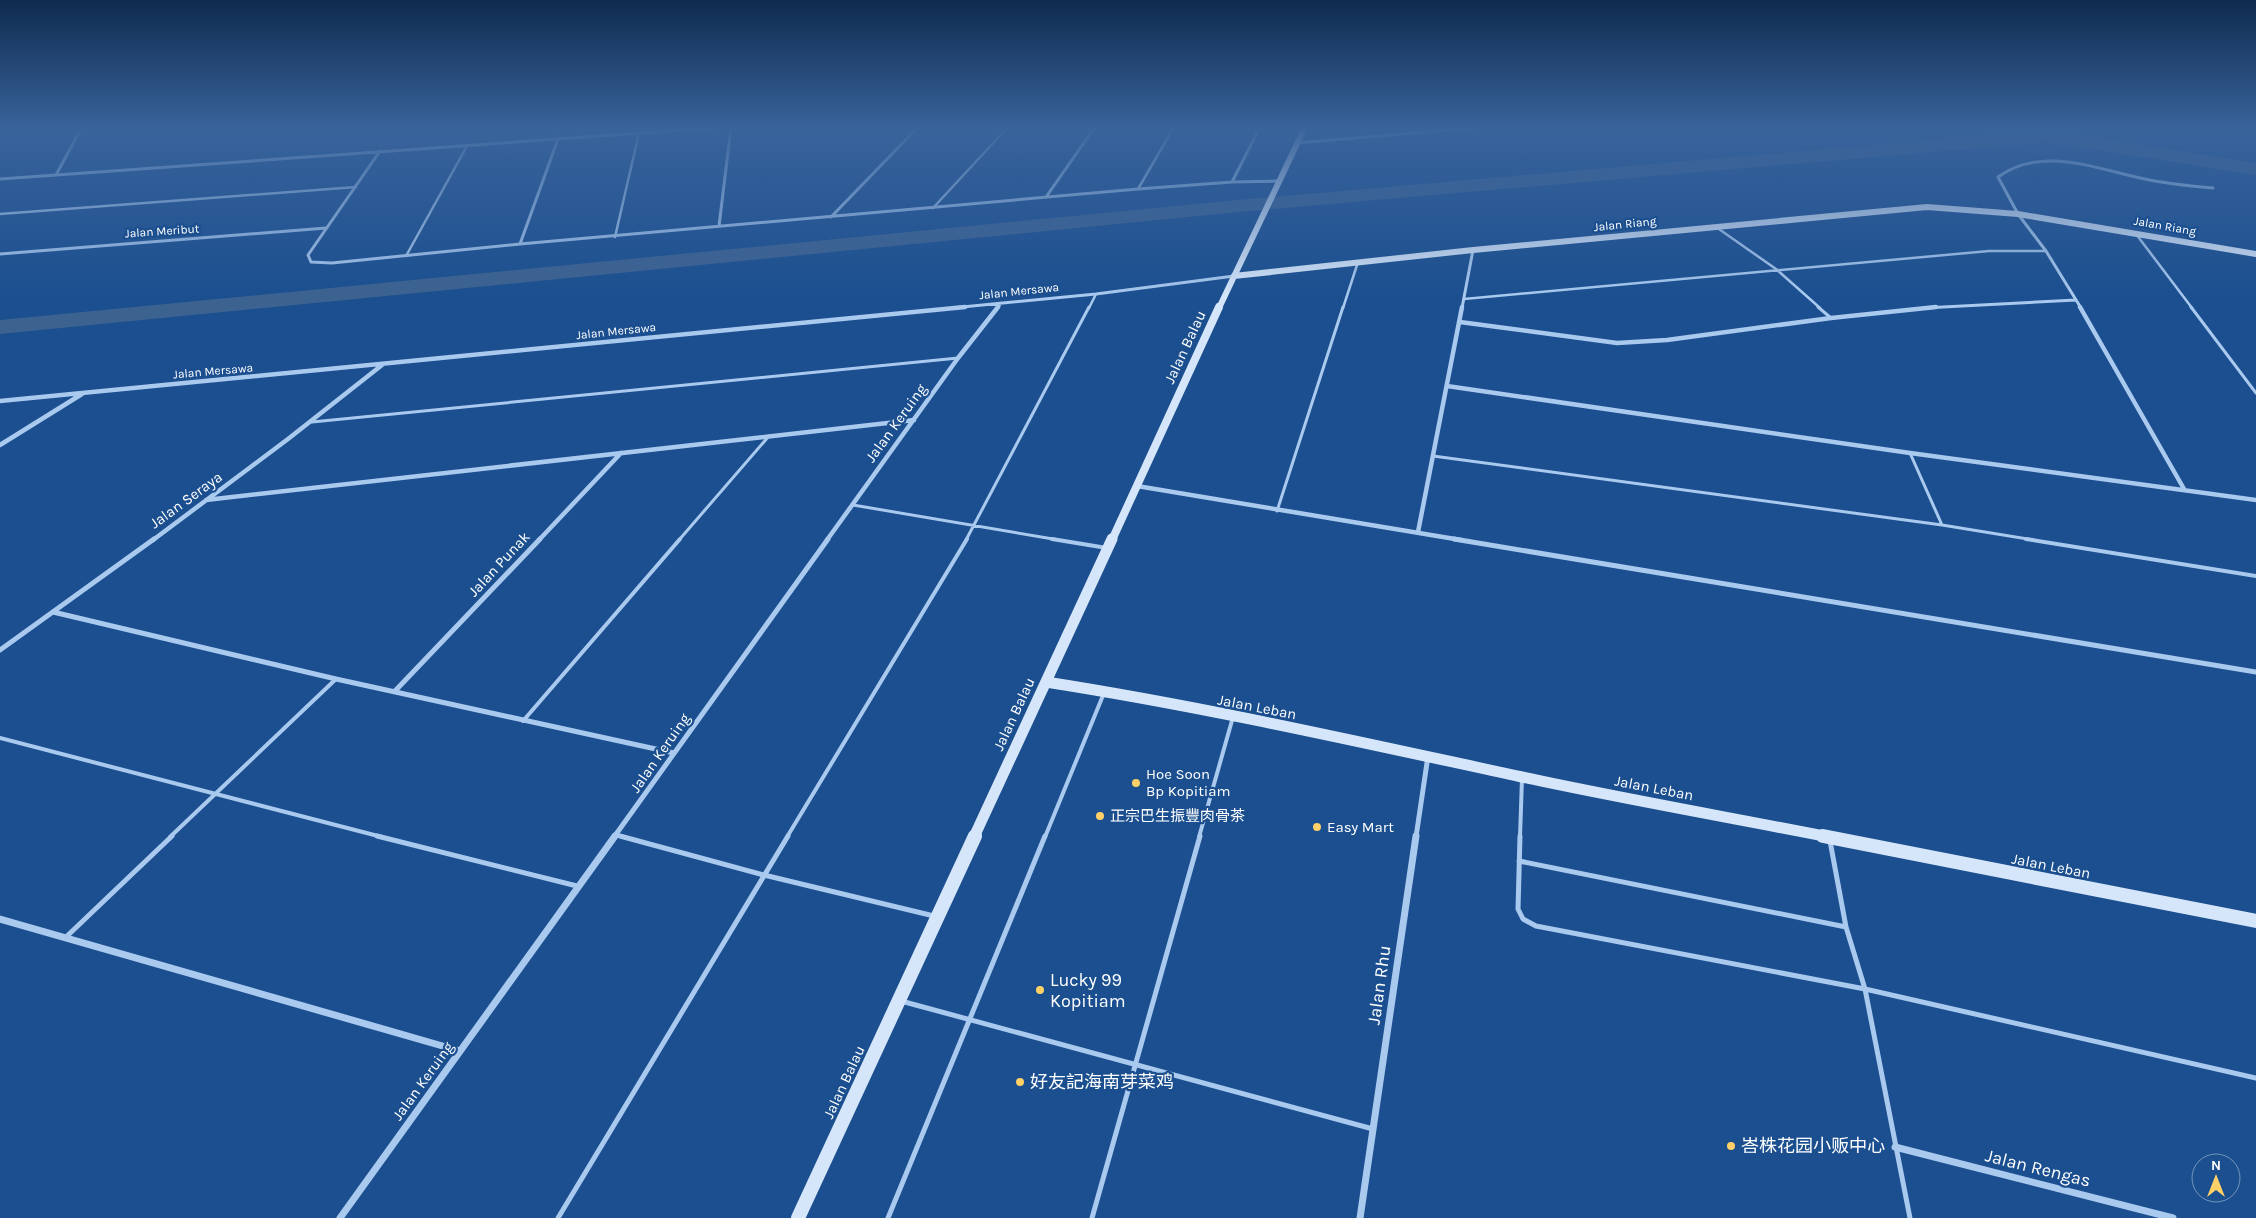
<svg xmlns="http://www.w3.org/2000/svg" width="2256" height="1218" viewBox="0 0 2256 1218" font-family="Karla,'Noto Sans SC',sans-serif">
<style>
.lines{fill:none;stroke-linecap:round;stroke-linejoin:round}
.canal{fill:#3c6290;fill-rule:evenodd}
.lane-far3{stroke:#a9c9ee;stroke-width:2.5}
.lane-far2{stroke:#a9c9ee;stroke-width:3}
.lane-far1{stroke:#a9c9ee;stroke-width:4}
.lane{stroke:#a9c9ee;stroke-width:5}
.street-far3{stroke:#a9c9ee;stroke-width:3}
.street-far2{stroke:#a9c9ee;stroke-width:4.5}
.street-far1{stroke:#a9c9ee;stroke-width:5}
.street{stroke:#a9c9ee;stroke-width:7}
.secondary-far3{stroke:#d6e6fa;stroke-width:6}
.secondary-far2{stroke:#d6e6fa;stroke-width:8}
.secondary-far1{stroke:#d6e6fa;stroke-width:11}
.secondary{stroke:#d6e6fa;stroke-width:14}
.poi-dot{fill:#ffd166;stroke:#1b4f8f;stroke-width:2}
.labels{text-anchor:middle;dominant-baseline:central;stroke-width:4.5;stroke-linejoin:round;paint-order:stroke}
.far-street-label{font-size:12px;fill:#fff;stroke:#1b4f8f}
.street-label{font-size:15px;fill:#fff;stroke:#1b4f8f}
.poi-label{font-size:15px;fill:#fff;stroke:#1b4f8f;text-anchor:start}
.near-poi-label{font-size:18px;fill:#fff;stroke:#1b4f8f;text-anchor:start}
.near-street-label{font-size:18px;fill:#fff;stroke:#1b4f8f}
</style>
<rect width="100%" height="100%" fill="#1b4f8f"/>
<g class="lines">
<path class="canal" d="M2047 130 2256 163V175L2047 142 1238 212 0 334V320L1238 200Z"/>
<path class="lane-far3" d="M1138 189 1174 127
M933 208 1008 127
M0 214 356 187
M1716 227 1776 269 1820 308
M2136 234 2192 308
M615 237 639 133
M406 256 467 146
M1464 299 1989 251H2046
M1089 308 1096 294
M1343 308 1358 262"/>
<path class="lane-far2" d="M1818 307 1831 318
M2191 307 2256 393
M312 422 958 358
M1910 453 1942 525
M1433 456 1942 525 2034 540
M853 505 1059 540
M1277 511 1343 307
M679 540 769 436
M966 540 1089 307"/>
<path class="lane-far1" d="M1052 539 1107 548
M2026 539 2256 576
M523 721 680 539
M0 738 382 837
M616 835 624 837
M170 837 336 679
M787 837 967 539
M1045 837 1104 693
M1199 837 1233 717
M1520 837 1522 778"/>
<path class="lane" d="M377 836 577 886
M620 836 764 875 934 916
M1520 836 1518 909 1523 919 1536 926 1865 989 2256 1078
M1830 841 1846 927 1865 989 1910 1218
M1519 861 1846 927
M65 938 172 836
M901 1001 1373 1129
M558 1218 788 836
M888 1218 1045 836
M1092 1218 1200 836"/>
<path class="street-far3" d="M557 132 558 127
M1296 143 1485 127
M380 151 308 255 311 262 332 263 520 244 1138 189 1232 182 1278 181
M56 175 82 127
M0 179 725 127
M1232 182 1260 127
M1046 197 1095 127
M831 217 918 127
M719 226 731 127
M520 244 558 139
M0 254 326 228
M952 308 1096 294 1234 276
M997 308 1001 303
M1462 308 1473 250
M1924 308 2076 300
M2081 308 2046 251 2018 214 1998 177C2041 145 2097 169 2145 179 2167 184 2190 186 2213 188"/>
<path class="street-far2" d="M2080 307 2184 489
M1460 322 1617 343 1667 340 1831 318 1936 307
M1447 386 1910 453 2256 500
M0 401 965 307
M0 445 82 394
M1137 486 1461 540
M206 500 914 420
M1418 532 1462 307
M153 540 288 439 382 365
M539 540 621 453
M827 540 958 358 998 307"/>
<path class="street-far1" d="M1454 539 2256 672
M53 612 336 679 674 753
M0 650 154 539
M395 691 540 539
M614 837 828 539
M1416 837 1428 756"/>
<path class="street" d="M0 919 460 1051
M1895 1147 2173 1218
M340 1218 615 836
M1360 1218 1416 836"/>
<path class="secondary-far3" d="M1234 276 1473 250 1927 207 2018 214 2256 254
M1219 308 1305 127"/>
<path class="secondary-far2" d="M1112 540 1219 307"/>
<path class="secondary-far1" d="M1046 682C1206 707 1364 743 1522 777 1624 799 1727 817 1829 837
M974 837 1112 539"/>
<path class="secondary" d="M1823 836 2256 921
M798 1218 975 836"/>
</g>
<linearGradient id="sky" x2="0" y2="1"><stop stop-color="#0f2b4f"/><stop offset="0.43" stop-color="#39639b"/><stop offset="1" stop-color="#39639b" stop-opacity="0"/></linearGradient>
<rect width="2256" height="297" fill="url(#sky)"/>
<g class="poi-dot">
<circle cx="1136" cy="783" r="5"/>
<circle cx="1100" cy="816" r="5"/>
<circle cx="1317" cy="827" r="5"/>
<circle cx="1040" cy="990" r="5"/>
<circle cx="1020" cy="1082" r="5"/>
<circle cx="1731" cy="1146" r="5"/>
</g>
<g class="labels">
<g class="far-street-label">
<text transform="translate(1625 224) rotate(-6)">Jalan Riang</text>
<text transform="translate(2165 226) rotate(10)">Jalan Riang</text>
<text transform="translate(162 231) rotate(-4)">Jalan Meribut</text>
<text transform="translate(1019 291) rotate(-6)">Jalan Mersawa</text>
<text transform="translate(616 331) rotate(-6)">Jalan Mersawa</text>
<text transform="translate(213 371) rotate(-5)">Jalan Mersawa</text>
</g>
<g class="street-label">
<text transform="translate(1185 347) rotate(-65)">Jalan Balau</text>
<text transform="translate(896 423) rotate(-54)">Jalan Keruing</text>
<text transform="translate(186 500) rotate(-36)">Jalan Seraya</text>
<text transform="translate(499 564) rotate(-47)">Jalan Punak</text>
<text transform="translate(1257 707) rotate(11)">Jalan Leban</text>
<text transform="translate(1014 714) rotate(-65)">Jalan Balau</text>
<text transform="translate(660 753) rotate(-55)">Jalan Keruing</text>
<text transform="translate(1654 788) rotate(11)">Jalan Leban</text>
<text transform="translate(2051 866) rotate(11)">Jalan Leban</text>
<text transform="translate(423 1081) rotate(-54)">Jalan Keruing</text>
<text transform="translate(844 1082) rotate(-65)">Jalan Balau</text>
</g>
<g class="poi-label">
<text x="1146" y="774">Hoe Soon<tspan x="1146" dy="17">Bp Kopitiam</tspan></text>
<text x="1110" y="816">正宗巴生振豐肉骨茶</text>
<text x="1327" y="827">Easy Mart</text>
</g>
<g class="near-poi-label">
<text x="1050" y="980">Lucky 99<tspan x="1050" dy="21">Kopitiam</tspan></text>
<text x="1030" y="1082">好友記海南芽菜鸡</text>
<text x="1741" y="1146">峇株花园小贩中心</text>
</g>
<g class="near-street-label">
<text transform="translate(1379 985) rotate(-82)">Jalan Rhu</text>
<text transform="translate(2038 1168) rotate(14)">Jalan Rengas</text>
</g>
</g>
<g transform="translate(2216 1178)"><circle r="24" fill="#1b4f8f" stroke="#7695bc"/>
<path d="M0-4L9 19L0 12L-9 19Z" fill="#ffd166"/>
<text y="-8" font-size="14" font-weight="bold" text-anchor="middle" fill="#ffffff">N</text>
</g>
</svg>
